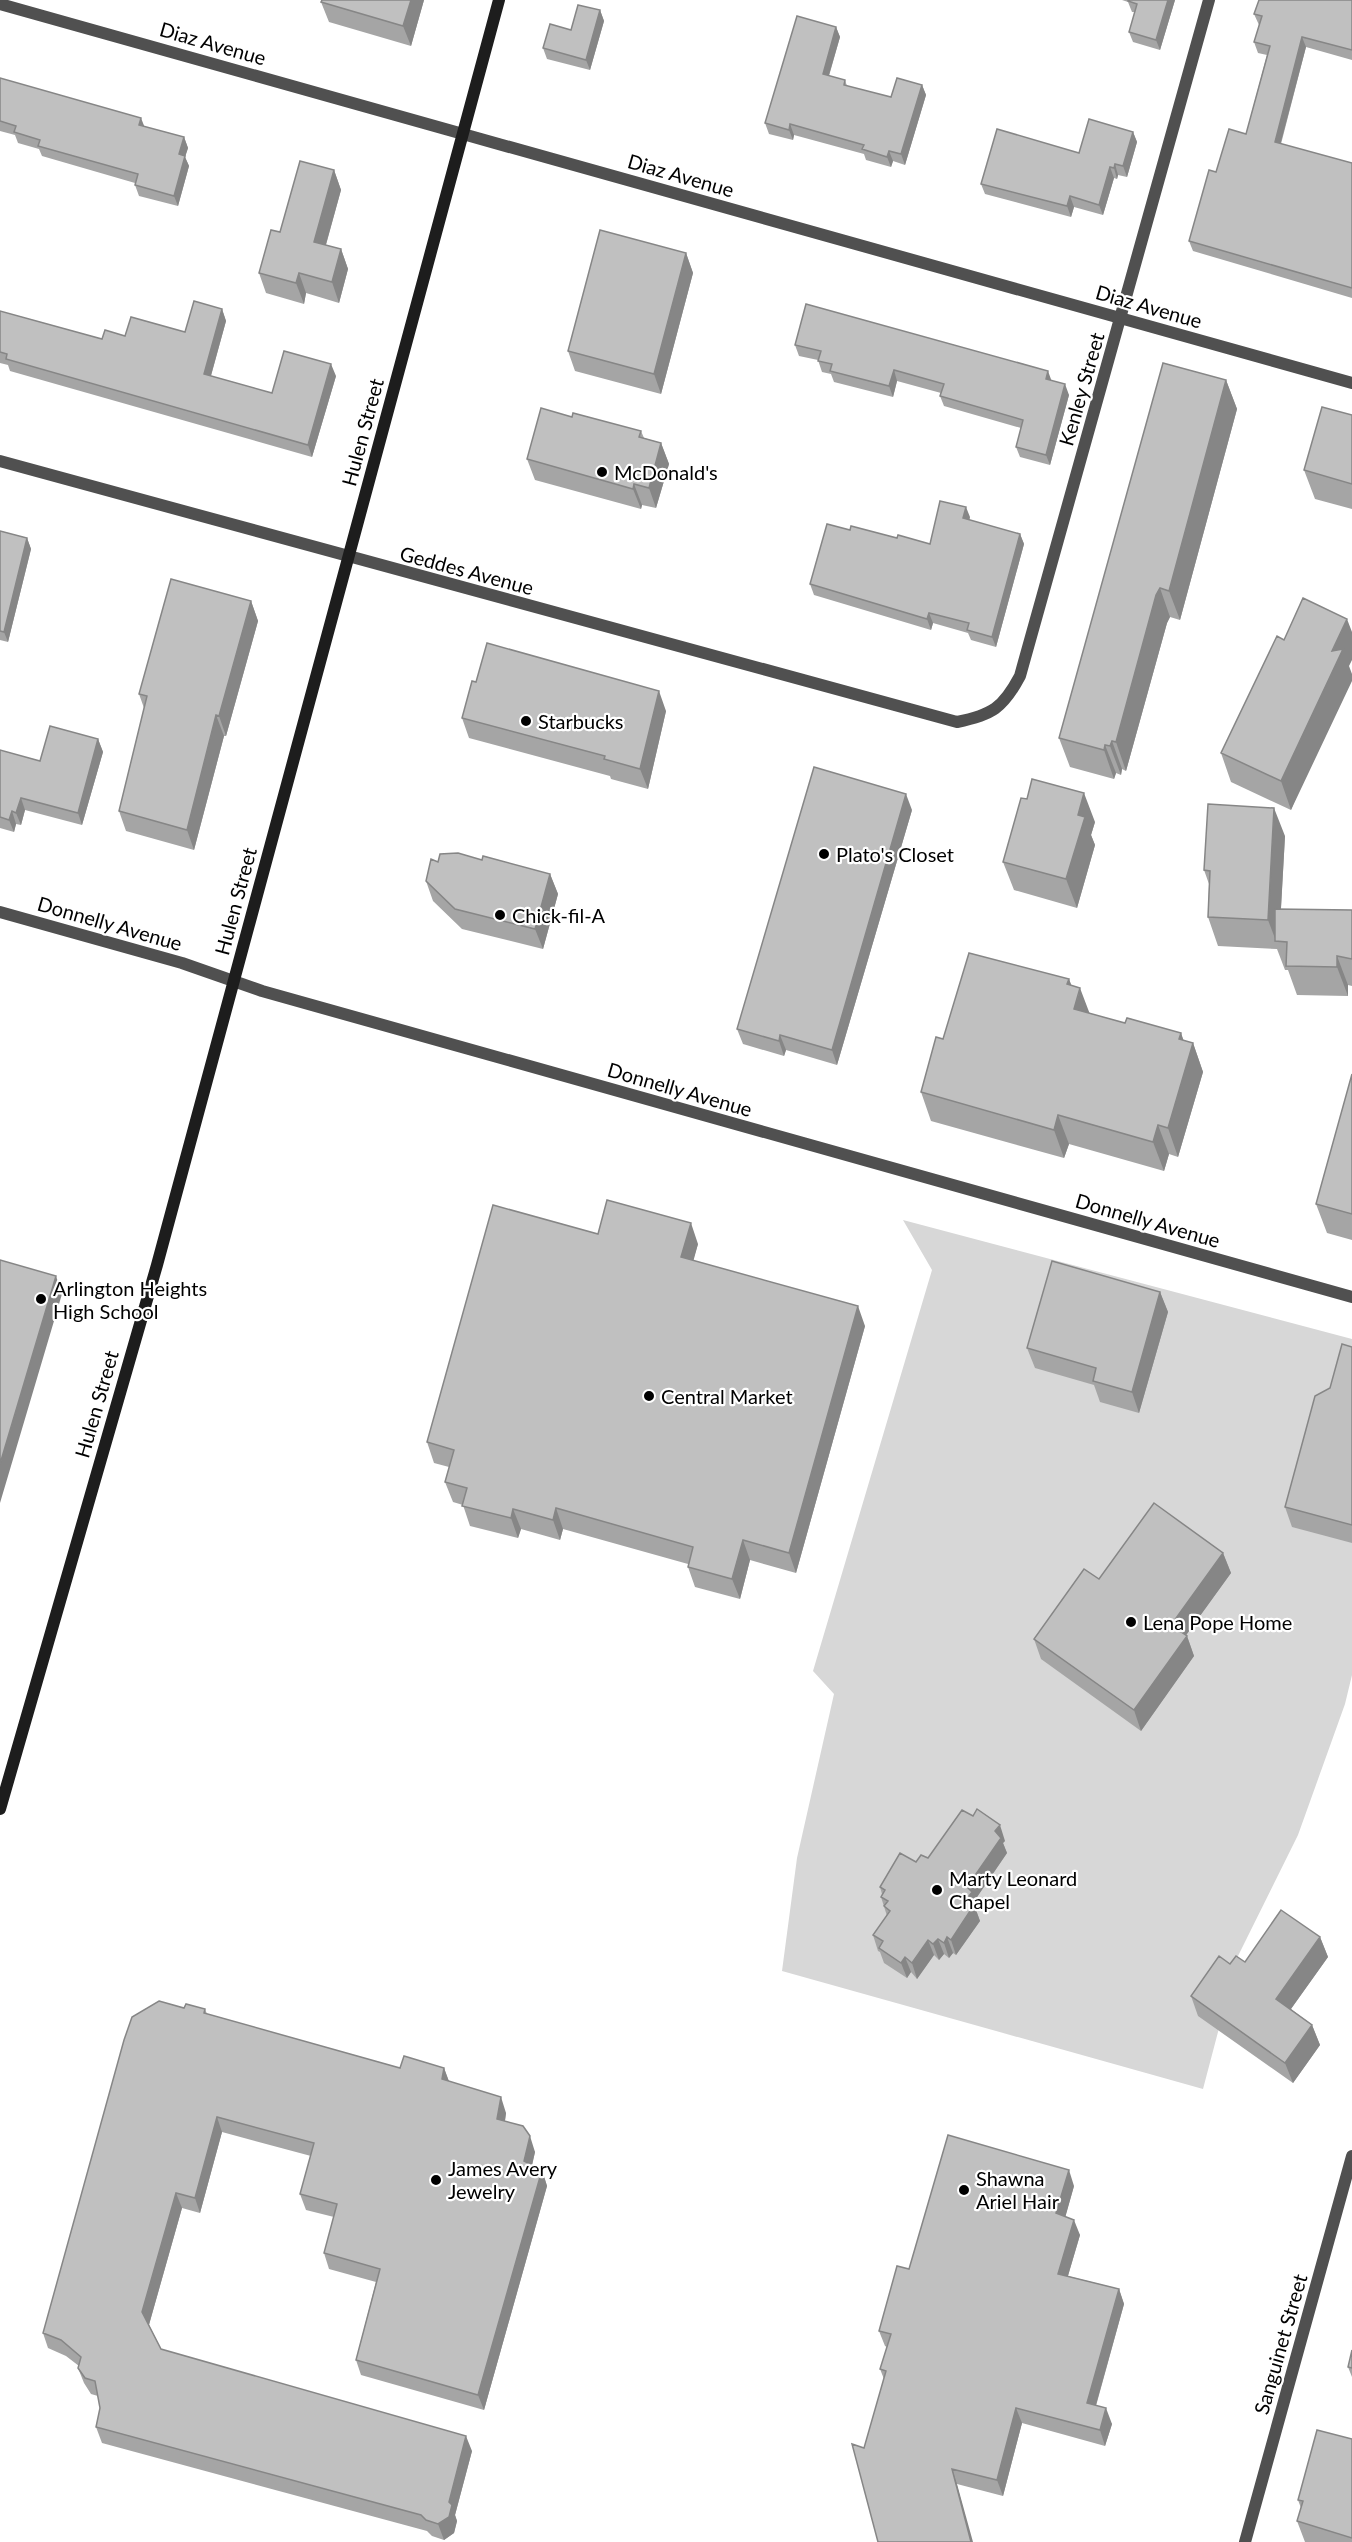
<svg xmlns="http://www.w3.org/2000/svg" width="1352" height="2542" viewBox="0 0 1352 2542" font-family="Lato,sans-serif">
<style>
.green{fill:#d7d7d7}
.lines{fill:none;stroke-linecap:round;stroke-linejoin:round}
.minor{stroke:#505050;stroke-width:12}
.tertiary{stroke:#505050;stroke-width:12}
.secondary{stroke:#1d1d1d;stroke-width:12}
.wall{fill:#a5a5a5}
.shaded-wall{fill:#868686}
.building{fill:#c0c0c0;stroke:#868686;stroke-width:1.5}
.poi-dot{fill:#000;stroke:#fff;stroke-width:2}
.labels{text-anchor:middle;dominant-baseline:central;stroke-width:4.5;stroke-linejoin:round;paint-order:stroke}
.street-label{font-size:20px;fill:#000;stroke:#fff}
.poi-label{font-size:20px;fill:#000;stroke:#fff;text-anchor:start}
</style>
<rect width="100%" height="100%" fill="#fff"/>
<path class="green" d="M903 1220 1352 1339V1675L1345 1704 1298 1835 1238 1956 1203 2089 782 1971 797 1858 834 1694 813 1671 932 1270Z"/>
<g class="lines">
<path class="minor" d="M0 4 463 134
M0 461 957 722C992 715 1003 708 1020 676L1209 0
M0 912 182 963 262 991 1352 1297
M1245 2542 1352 2156"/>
<path class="tertiary" d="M463 134 1352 383"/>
<path class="secondary" d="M0 1809 157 1265 499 0"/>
</g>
<path class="wall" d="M322 0H424L411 46 329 22 321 2Z
M1122 0H1175L1160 50 1133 42 1129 32 1135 12H1132L1128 2Z
M1352 0V60L1306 47 1281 144 1352 163V298L1193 251 1189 241 1216 172 1246 134 1267 55 1258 53 1254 42 1259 25 1254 14Z
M600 10 604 21 590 70 547 59 543 48Z
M836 27 840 37 829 76 845 80 847 86 891 97 922 85 926 95 905 165 893 161 891 167 866 160 864 154 794 135 793 140 769 134 765 123Z
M0 78 144 127 184 137 188 148 185 157 189 166 178 206 139 196 135 185V183L42 156 39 149 18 143 15 135 0 131Z
M1133 132 1137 142 1127 177 1118 175 1117 179 1114 178 1103 215 1074 207 1071 217 985 194 981 184 1079 153Z
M334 170 341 190 326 245 341 249 348 269 339 303 306 293 304 304 266 293 259 273 280 232Z
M686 253 693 273 661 394 575 371 568 351Z
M222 309 226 321 211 376 272 393 336 376 312 457 10 371 8 365 0 363V311L102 339 125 336 185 332Z
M795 345 1051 381 1069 395 1050 465 1020 457 1016 447 1021 428 944 406 940 396 941 393 897 381 893 397 834 382 831 374 822 372 818 360 799 356Z
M1226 380 1237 409 1180 620 1170 617 1167 623 1126 771 1122 769 1121 775 1116 773 1114 779 1070 767 1059 738Z
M1352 415V509L1315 499 1304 470Z
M572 417 641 431 644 438 661 443 669 464 656 508 642 505 641 509 535 480 527 459Z
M970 517 969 520 1020 534 1024 544 996 647 971 640 968 633 933 623 931 630 814 595 810 584 850 530 930 544Z
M0 531 27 538 31 549 8 642 0 640Z
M251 601 258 621 226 736H224L194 850 126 831 119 811 144 708 139 694Z
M1349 666 1291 810 1231 782 1221 753Z
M666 711 648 789 611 779 610 776 469 738 462 718Z
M98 739 103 752 82 825 25 810 21 825 16 824 14 832 0 828V750L40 761Z
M912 810 837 1065 786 1050 784 1056 743 1044 737 1029Z
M1095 822 1091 835 1095 845 1077 908 1014 890 1003 862Z
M1285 836 1281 909 1352 910V986L1348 985V996L1297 995 1288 970H1285L1277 949 1218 946 1208 917 1209 884 1204 870Z
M482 860 550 874 558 894 543 949 462 929 433 901 426 881 438 862Z
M1069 979 1071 985 1090 1014 1125 1023 1181 1033 1183 1040 1193 1043 1203 1072 1178 1157 1169 1154 1164 1171 1069 1144 1064 1158 931 1121 921 1092 943 1039Z
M1352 1074V1240L1327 1233 1316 1204Z
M598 1234 698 1244 693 1260 865 1326 796 1573 750 1560 740 1599 695 1587 688 1567V1564L563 1529 560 1540 521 1529 518 1538 470 1526 463 1505 453 1502 445 1482 449 1467 434 1463 427 1442Z
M1160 1292 1168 1312 1139 1413 1100 1402 1094 1385 1035 1368 1027 1348Z
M1352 1347V1543L1292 1527 1285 1507 1330 1388Z
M1223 1553 1231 1573 1186 1635 1187 1636 1194 1656 1141 1731 1041 1659 1034 1639 1099 1579Z
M1005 1841 1003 1843 1007 1853 975 1900 978 1908 976 1910 980 1921 956 1955 953 1953 949 1958 944 1954 939 1960 934 1955 917 1979 911 1972 907 1978 884 1963 880 1952 878 1951 873 1935 887 1916 881 1897 882 1894 880 1887 916 1862 928 1858Z
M1320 1937 1328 1957 1291 2009 1312 2025 1320 2045 1293 2083 1198 2016 1191 1996 1230 1964 1245 1962Z
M184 2008 205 2009 207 2014 400 2068H444L449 2082 506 2113 505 2121 535 2152 532 2166 542 2170 547 2186 484 2410 361 2375 356 2360 376 2282 329 2269 324 2253 334 2217 306 2210 300 2194 311 2156 222 2132 200 2213 182 2208 149 2325 161 2349 472 2451 455 2515 457 2521 454 2533 444 2540 432 2536 427 2531 102 2443 96 2427 100 2408 98 2396 91 2394 84 2383 78 2368 79 2366 66 2356 48 2348 43 2333Z
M1074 2186 1065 2217 1080 2235 1068 2276 1119 2289 1124 2304 1096 2406 1112 2424 1105 2446 1022 2423 1003 2496 957 2484 864 2448 884 2379 880 2369 887 2347 885 2346 879 2331 909 2269Z
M1352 2350V2377L1348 2367Z
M1352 2439V2542H1305L1297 2521 1301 2508 1298 2500Z"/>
<path class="shaded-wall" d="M411 0H424L411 46 403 26Z
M1168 0H1175L1160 50 1156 40Z
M600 10 604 21 590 70 586 60Z
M836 27 840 37 826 85 823 74Z
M1302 37 1306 47 1278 153 1275 142Z
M922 85 926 95 905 165 901 154Z
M141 118 145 128 139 125Z
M790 124 794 135 793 140 789 130Z
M1133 132 1137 142 1127 177 1123 166Z
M184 137 188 148 185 157 189 166 178 206 174 196 179 154Z
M889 151 893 161 891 167 887 157Z
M1115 164 1118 175 1117 179 1114 168Z
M1110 167 1114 178 1103 215 1099 205Z
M334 170 341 190 321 262 314 242Z
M1070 196 1074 207 1071 217 1067 206Z
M341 249 348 269 339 303 332 282Z
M686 253 693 273 661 394 654 374Z
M299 273 306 293 304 304 296 283Z
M222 309 226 321 208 386 204 374Z
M331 364 336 376 312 457 308 445Z
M894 370 897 381 893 397 889 386Z
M1048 371 1052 382 1046 379Z
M1226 380 1237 409 1180 620 1169 591Z
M1065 384 1069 395 1050 465 1046 455Z
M661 443 669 464 656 508 649 488Z
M634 484 642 505 641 509 633 489Z
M966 507 970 517 967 529 963 518Z
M1020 534 1024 544 996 647 992 637Z
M27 538 31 549 8 642 4 632Z
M1160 588 1170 617 1167 623 1126 771 1116 742 1156 595Z
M251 601 258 621 226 736 219 716Z
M929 613 933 623 931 630 927 619Z
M1347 619 1352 632V660L1349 666 1352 674V681L1291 810 1281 781 1332 651Z
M659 691 666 711 648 789 640 769Z
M216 715 224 736 194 850 187 830Z
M98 739 103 752 82 825 78 813Z
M1112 741 1122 769 1121 775 1110 746Z
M1105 745 1116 773 1114 779 1104 750Z
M1084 793 1095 822 1091 835 1095 845 1077 908 1066 879 1078 815Z
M906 794 912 810 837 1065 832 1050Z
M21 798 25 810 21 825 16 813Z
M1274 808 1285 836 1279 942 1276 941 1268 920Z
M12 811 16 824 14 832 9 820Z
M550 874 558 894 543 949 535 929Z
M1337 956 1348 985V996L1337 967Z
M1069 979 1077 1000 1080 988 1091 1017 1074 1009 1067 984Z
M1181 1033 1189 1056 1193 1043 1203 1072 1178 1157 1168 1128 1179 1039Z
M780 1035 786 1050 784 1056 779 1041Z
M1058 1115 1069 1144 1064 1158 1054 1130Z
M1158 1125 1169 1154 1164 1171 1153 1142Z
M691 1223 698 1244 689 1277 681 1257Z
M56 1276 62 1294 0 1503V1464Z
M1160 1292 1168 1312 1139 1413 1132 1392Z
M858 1306 865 1326 796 1573 789 1553Z
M556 1508 563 1529 560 1540 553 1520Z
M513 1509 521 1529 518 1538 511 1518Z
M743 1540 750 1560 740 1599 732 1579Z
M1223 1553 1231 1573 1179 1645 1171 1625Z
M1187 1636 1194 1656 1141 1731 1134 1710Z
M1000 1825 1005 1841 1003 1843 1007 1853 975 1900 978 1908 976 1910 980 1921 956 1955 951 1940 967 1899V1887L995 1831Z
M947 1937 953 1953 949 1958 944 1943Z
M1320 1937 1328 1957 1283 2020 1276 1999Z
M938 1939 944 1954 939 1960 933 1944Z
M928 1940 934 1955 917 1979 912 1963Z
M905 1957 911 1972 907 1978 901 1963Z
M1312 2025 1320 2045 1293 2083 1285 2063Z
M444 2068 450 2084 442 2079Z
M501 2097 506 2113 503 2134 497 2119Z
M217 2117 222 2132 200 2213 195 2198Z
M530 2136 535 2152 529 2177 524 2161Z
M542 2170 547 2186 484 2410 478 2395Z
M1069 2170 1074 2186 1062 2229 1056 2213Z
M176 2193 182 2208 148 2328 142 2312Z
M1074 2220 1080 2235 1064 2289 1058 2274Z
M1119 2289 1124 2304 1092 2419 1087 2403Z
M1016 2408 1022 2423 1003 2496 997 2480Z
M1106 2408 1112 2424 1105 2446 1100 2430Z
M466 2436 472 2451 455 2515 457 2521 454 2533 444 2540 438 2524Z
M952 2469 957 2484 973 2542H971Z"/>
<path class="building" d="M322 0H411L403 26 321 2Z
M1128 0H1168L1156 40 1129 32 1137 4 1128 1Z
M1259 0H1352V50L1302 37 1275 142 1352 163V288L1189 241 1209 170 1216 172 1229 129 1246 134 1270 46 1254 42 1262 16 1254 14Z
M578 5 600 10 586 60 543 48 550 24 571 30Z
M797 16 836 27 823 74 845 80 844 85 891 97 897 78 922 85 901 154 889 151 887 157 862 149 864 145 790 124 789 130 765 123Z
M0 78 141 118 139 125 184 137 179 154 185 156 174 196 135 185 138 174 38 146 40 140 14 132 16 126 0 121Z
M1089 119 1133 132 1123 166 1115 164 1114 168 1110 167 1099 205 1070 196 1067 206 981 184 997 129 1079 153Z
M300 161 334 170 314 242 341 249 332 282 299 273 296 283 259 273 271 230 280 232Z
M600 230 686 253 654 374 568 351Z
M194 301 222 309 204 374 272 393 284 351 331 364 308 445 6 359 7 354 0 352V311L102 339 105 330 125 336 131 317 185 332Z
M806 304 1048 371 1046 379 1065 384 1046 455 1016 447 1023 420 940 396 944 384 894 370 889 386 830 371 832 364 818 361 821 351 795 345Z
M1163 363 1226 380 1169 591 1160 588 1156 595 1116 742 1112 741 1110 746 1105 745 1104 750 1059 738Z
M1322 407 1352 415V484L1304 470Z
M541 408 572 417 573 413 641 431 639 437 661 443 649 488 634 484 633 489 527 459Z
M940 501 966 507 963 518 1020 534 992 637 967 630 969 623 929 613 927 619 810 584 827 524 850 530 851 526 897 538 898 535 930 544Z
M0 531 27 538 4 632 0 631Z
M171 579 251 601 219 716 216 715 187 830 119 811 147 696 139 694Z
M1303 598 1347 619 1332 651 1343 649 1281 781 1221 753 1277 636 1284 640Z
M487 643 659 691 640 769 604 759 605 756 462 718 472 681 476 682Z
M50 726 98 739 78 813 21 798 16 813 12 811 9 820 0 817V750L40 761Z
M814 767 906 794 832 1050 780 1035 779 1041 737 1029Z
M1032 779 1084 793 1078 815 1085 817 1066 879 1003 862 1021 798 1027 799Z
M1208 804 1274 808 1268 920 1208 917 1210 871 1204 870Z
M458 853 482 860 483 856 550 874 535 929 455 909 426 881 431 859 438 862 440 854Z
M1275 909 1352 910V959L1337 956V967L1286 966 1287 942 1275 941Z
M969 953 1069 979 1067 984 1080 988 1074 1009 1125 1023 1127 1018 1181 1033 1179 1039 1193 1043 1168 1128 1158 1125 1153 1142 1058 1115 1054 1130 921 1092 936 1037 943 1039Z
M1352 1074V1214L1316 1204Z
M607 1200 691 1223 681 1257 858 1306 789 1553 743 1540 732 1579 688 1567 693 1547 556 1508 553 1520 513 1509 511 1518 462 1506 467 1488 445 1482 454 1450 427 1442 493 1205 598 1234Z
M0 1260 56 1276 0 1464Z
M1052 1261 1160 1292 1132 1392 1093 1381 1096 1368 1027 1348Z
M1342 1344 1352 1347V1525L1285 1507 1315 1396 1330 1388Z
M1154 1503 1223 1553 1171 1625 1187 1636 1134 1710 1034 1639 1084 1569 1099 1579Z
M977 1809 1000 1825 995 1831 1001 1838 967 1887 972 1892 967 1899 974 1905 951 1940 947 1937 944 1943 938 1939 933 1944 928 1940 912 1963 905 1957 901 1963 879 1948 883 1941 873 1935 890 1911 884 1906 888 1901 881 1897 885 1890 880 1887 900 1853 916 1862 921 1855 928 1858 962 1810 973 1816Z
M1281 1910 1320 1937 1276 1999 1312 2025 1285 2063 1191 1996 1219 1956 1230 1964 1236 1956 1245 1962Z
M159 2001 184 2008 186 2004 205 2009 204 2013 400 2068 404 2056 444 2068 442 2079 501 2097 497 2119 523 2126 530 2136 524 2161 542 2170 478 2395 356 2360 380 2269 324 2253 337 2204 300 2194 314 2143 217 2117 195 2198 176 2193 142 2312 161 2349 466 2436 449 2502 452 2505 449 2517 438 2524 426 2520 421 2515 96 2427 100 2408 95 2381 85 2378 78 2368 81 2357 61 2340 43 2333 124 2040 132 2017Z
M948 2135 1069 2170 1056 2213 1074 2220 1058 2274 1119 2289 1087 2403 1106 2408 1100 2430 1016 2408 997 2480 952 2469 971 2542H878L852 2444 864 2448 886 2371 880 2369 891 2334 879 2331 897 2266 909 2269Z
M1352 2350V2368L1348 2367Z
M1317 2430 1352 2439V2538L1297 2521 1303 2501 1298 2500Z"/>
<g class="poi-dot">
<circle cx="602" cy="472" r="6"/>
<circle cx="526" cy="721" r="6"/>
<circle cx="824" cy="854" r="6"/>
<circle cx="500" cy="915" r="6"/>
<circle cx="41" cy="1299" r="6"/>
<circle cx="649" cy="1396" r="6"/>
<circle cx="1131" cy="1622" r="6"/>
<circle cx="937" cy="1890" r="6"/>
<circle cx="436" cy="2180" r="6"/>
<circle cx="964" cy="2190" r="6"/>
</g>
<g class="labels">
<g class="street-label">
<text transform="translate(213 43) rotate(16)">Diaz Avenue</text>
<text transform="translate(681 175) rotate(16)">Diaz Avenue</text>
<text transform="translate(1149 306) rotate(16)">Diaz Avenue</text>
<text transform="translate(1081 389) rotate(-74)">Kenley Street</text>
<text transform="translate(362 432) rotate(-75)">Hulen Street</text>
<text transform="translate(467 570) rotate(15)">Geddes Avenue</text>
<text transform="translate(235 901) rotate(-75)">Hulen Street</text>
<text transform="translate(110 923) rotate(16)">Donnelly Avenue</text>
<text transform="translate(680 1089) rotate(16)">Donnelly Avenue</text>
<text transform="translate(1148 1220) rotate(16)">Donnelly Avenue</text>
<text transform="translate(96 1404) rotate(-74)">Hulen Street</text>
<text transform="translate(1280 2344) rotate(-74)">Sanguinet Street</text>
</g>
<g class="poi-label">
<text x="614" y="472">McDonald's</text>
<text x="538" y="721">Starbucks</text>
<text x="836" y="854">Plato's Closet</text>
<text x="512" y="915">Chick-fil-A</text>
<text x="53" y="1288">Arlington Heights<tspan x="53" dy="23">High School</tspan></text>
<text x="661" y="1396">Central Market</text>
<text x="1143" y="1622">Lena Pope Home</text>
<text x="949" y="1878">Marty Leonard<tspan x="949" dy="23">Chapel</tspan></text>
<text x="448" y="2168">James Avery<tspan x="448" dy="23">Jewelry</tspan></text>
<text x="976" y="2178">Shawna<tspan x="976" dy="23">Ariel Hair</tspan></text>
</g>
</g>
</svg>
